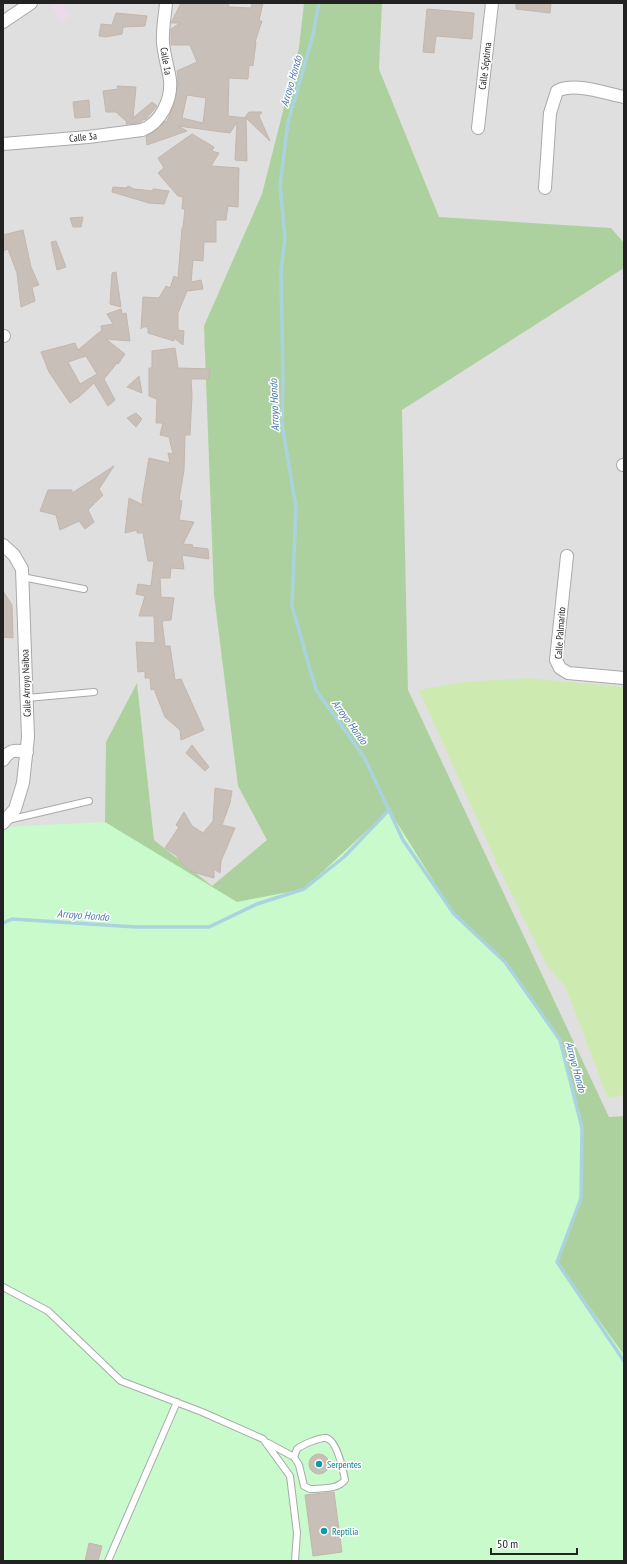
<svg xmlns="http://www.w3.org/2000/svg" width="627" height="1564" viewBox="0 0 627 1564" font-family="'PT Sans Narrow',sans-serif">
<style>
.residential{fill:#e0dfdf}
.industrial{fill:#ebdbe8}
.grass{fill:#cdebb0}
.forest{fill:#add19e}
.park{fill:#c8facc}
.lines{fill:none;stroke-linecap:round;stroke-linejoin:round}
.stream{stroke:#aad3df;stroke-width:3.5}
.building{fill:#c7bfb8;stroke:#c4b6ab;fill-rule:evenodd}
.service-casing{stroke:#a9a9a9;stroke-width:8}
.minor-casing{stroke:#a9a9a9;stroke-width:14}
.service{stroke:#fff;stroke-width:6}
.minor{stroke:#fff;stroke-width:12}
.culture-dot{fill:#0f9aa8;stroke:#fff;stroke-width:1.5}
.labels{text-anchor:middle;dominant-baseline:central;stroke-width:3;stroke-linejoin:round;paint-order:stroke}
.street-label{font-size:10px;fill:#222;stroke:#fff}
.culture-label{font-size:10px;fill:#0d838f;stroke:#fff;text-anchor:start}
.water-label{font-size:11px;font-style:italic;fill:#4a7aab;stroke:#fff}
</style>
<rect width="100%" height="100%" fill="#f2efe9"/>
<path class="residential" d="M3 3H624V1506L3 957Z"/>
<path class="industrial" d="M49 3H63L71 16 62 23Z"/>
<path class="grass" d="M527 678 624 687V1095L608 1098 565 986 547 966 499 868 419 690 464 682Z"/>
<path class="forest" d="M304 3H382L379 69 439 217 611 228 624 243V268L402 410 408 690 609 1117 624 1116V1561L3 842 105 822 106 742 137 683 154 840 212 886 267 840 238 786 214 595 204 326 262 194 299 48Z"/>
<path class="park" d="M389 810 454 914 509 967 560 1040 582 1128 581 1198 557 1262 624 1355V1561H3V827L105 822 237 902 304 889Z"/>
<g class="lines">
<path class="stream" d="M319 3 312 39 288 122 280 185 285 238 281 271 283 379 282 424 296 507 292 606 316 690 364 757 403 840 454 914 505 962 560 1040 582 1128 581 1198 557 1262 624 1361
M3 923 12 919 136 927H209L257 904 304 889 344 857 389 810"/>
</g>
<path class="building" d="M181 3H228L229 7 251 8 252 3H263L259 21H262L255 42H256L253 66 249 65 248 79 229 78 228 116 246 118 247 161 235 160 237 122 230 133 178 126 187 131 147 145 146 136 153 132 165 121 166 123 174 105 178 80 177 71 197 62 190 45H171V29L180 23H171ZM187 95 206 98 203 123 182 118Z
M516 3H551L550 13 516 9Z
M427 9 474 13 472 39 436 36 434 53 423 52Z
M116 13 147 16 145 26 123 27 122 34 105 37 99 36 101 24 112 25Z
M117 86 136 87 133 118 152 102 157 106 145 120 144 119 139 123 126 124 127 122 116 112H106L103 91 118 89Z
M89 100 90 117 75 118 73 102Z
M249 112H262L259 116 270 141 245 117Z
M192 134 214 147 212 151 219 153 211 166 239 168 238 207 228 206 226 220H216V242H204L203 261 193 260 191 282 201 280 203 289 187 291 178 313V330L184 331 183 345 174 338V341L148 333V327H142L141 329 143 297 159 298 166 286 170 288 174 276 178 278 182 228 183 227 185 209H182L183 197 178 196 158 173 164 168 158 158Z
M128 186 134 189 153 191V189L169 191 164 204 149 203 112 192 113 187 127 188Z
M83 217 81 227H73L70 218Z
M23 230 31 267 39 285 32 287 35 301 21 307 17 273 8 249 3 251V235Z
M56 241 66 267 57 270 51 242Z
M116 272 121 307 110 304 112 273Z
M121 309 122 314 126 313 130 341 106 339 125 354 118 364 117 363 104 379 115 400 108 406 94 383 79 397 70 403 49 372 41 352 75 343 78 350 102 330 101 326 113 324 107 314ZM86 356 97 374 80 384 68 362Z
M175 348 178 368 210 369 209 379H191L192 395 190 435H185L184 470 179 500 182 501 179 520 194 522 183 544 193 545 192 547 208 549 209 559 182 555 184 569 171 568 170 578H160L161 597 174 598 171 620 162 621 165 646H170L175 680 181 679 204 730 181 740 180 730 165 717 154 689 151 690 150 678H145V671L138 672 136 642 155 643 154 616H139L145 596 136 594 138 584 151 586 154 561H148L143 533H137V530L125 533 129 498 143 505 142 500 149 458 170 463 168 453 173 454 169 437 160 435 163 423H156L157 399 149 396V368H152V351Z
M139 376 142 393 127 387Z
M136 413 142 419 136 427 127 418Z
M114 466 99 489 103 495 88 510 94 522 85 529 79 521 60 530 56 515 40 511 48 490H72V493Z
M3 591 12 605 13 638 3 637Z
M192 745 209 767 205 771 186 753Z
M215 788 232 791 230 803 222 825 235 828 221 861 220 873 214 869V878L193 872 184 866 176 855 165 848 179 827 176 825 184 812 192 826 203 833 213 821Z
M309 1464a10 10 0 1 1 20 0a10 10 0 1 1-20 0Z
M334 1492 342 1552 313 1556 305 1495Z
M89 1543 102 1546 98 1561H85Z"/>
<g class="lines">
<g class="service-casing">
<path id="service" d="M22 577 84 589
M27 698 94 692
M8 820 89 801
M3 1287 48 1311 121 1381 202 1412 263 1439 290 1476 297 1533 295 1561
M268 1443 294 1457 299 1465 304 1486 310 1489C322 1488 337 1490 345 1480 343 1470 337 1440 326 1438 320 1437 302 1445 297 1449L294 1457
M108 1561 177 1402"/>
</g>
<g class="minor-casing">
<path id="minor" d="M3 22 31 3
M478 128 492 3
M3 144 88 137 142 130C161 123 172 99 170 80 168 67 164 55 163 43 162 30 165 16 166 3
M545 188 550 113 557 91C575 82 604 93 624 97
M3 336H4
M623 465H624
M3 545 14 555 22 569 28 737 23 783 15 809 3 823
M567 556 556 660 560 668 568 673 624 678
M3 760C10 749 15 750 27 752"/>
</g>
<use href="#service" class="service"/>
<use href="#minor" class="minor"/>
</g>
<g class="culture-dot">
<circle cx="319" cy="1464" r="4"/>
<circle cx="324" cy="1531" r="4"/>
</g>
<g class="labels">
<g class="street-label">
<text transform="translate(166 61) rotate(80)">Calle 1a</text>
<text transform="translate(485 66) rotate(-83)">Calle Séptima</text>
<text transform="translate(83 137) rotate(-6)">Calle 3a</text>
<text transform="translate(560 633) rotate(-86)">Calle Palmarito</text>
<text transform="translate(26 683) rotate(-92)">Calle Arroyo Naiboa</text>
</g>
<g class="culture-label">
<text x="327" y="1464">Serpentes</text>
<text x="332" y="1531">Reptilia</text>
</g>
<g class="water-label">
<text transform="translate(291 81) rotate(-74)">Arroyo Hondo</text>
<text transform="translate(274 405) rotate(-92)">Arroyo Hondo</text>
<text transform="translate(350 722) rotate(54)">Arroyo Hondo</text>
<text transform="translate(83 915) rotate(4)">Arroyo Hondo</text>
<text transform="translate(576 1067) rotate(75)">Arroyo Hondo</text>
</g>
</g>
<rect width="627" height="1564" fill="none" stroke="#222222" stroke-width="8"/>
<path d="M491 1548v6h86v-6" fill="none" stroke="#222222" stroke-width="2"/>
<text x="497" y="1548" font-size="12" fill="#222222" stroke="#ffffff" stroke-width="3" paint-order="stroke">50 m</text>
</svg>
